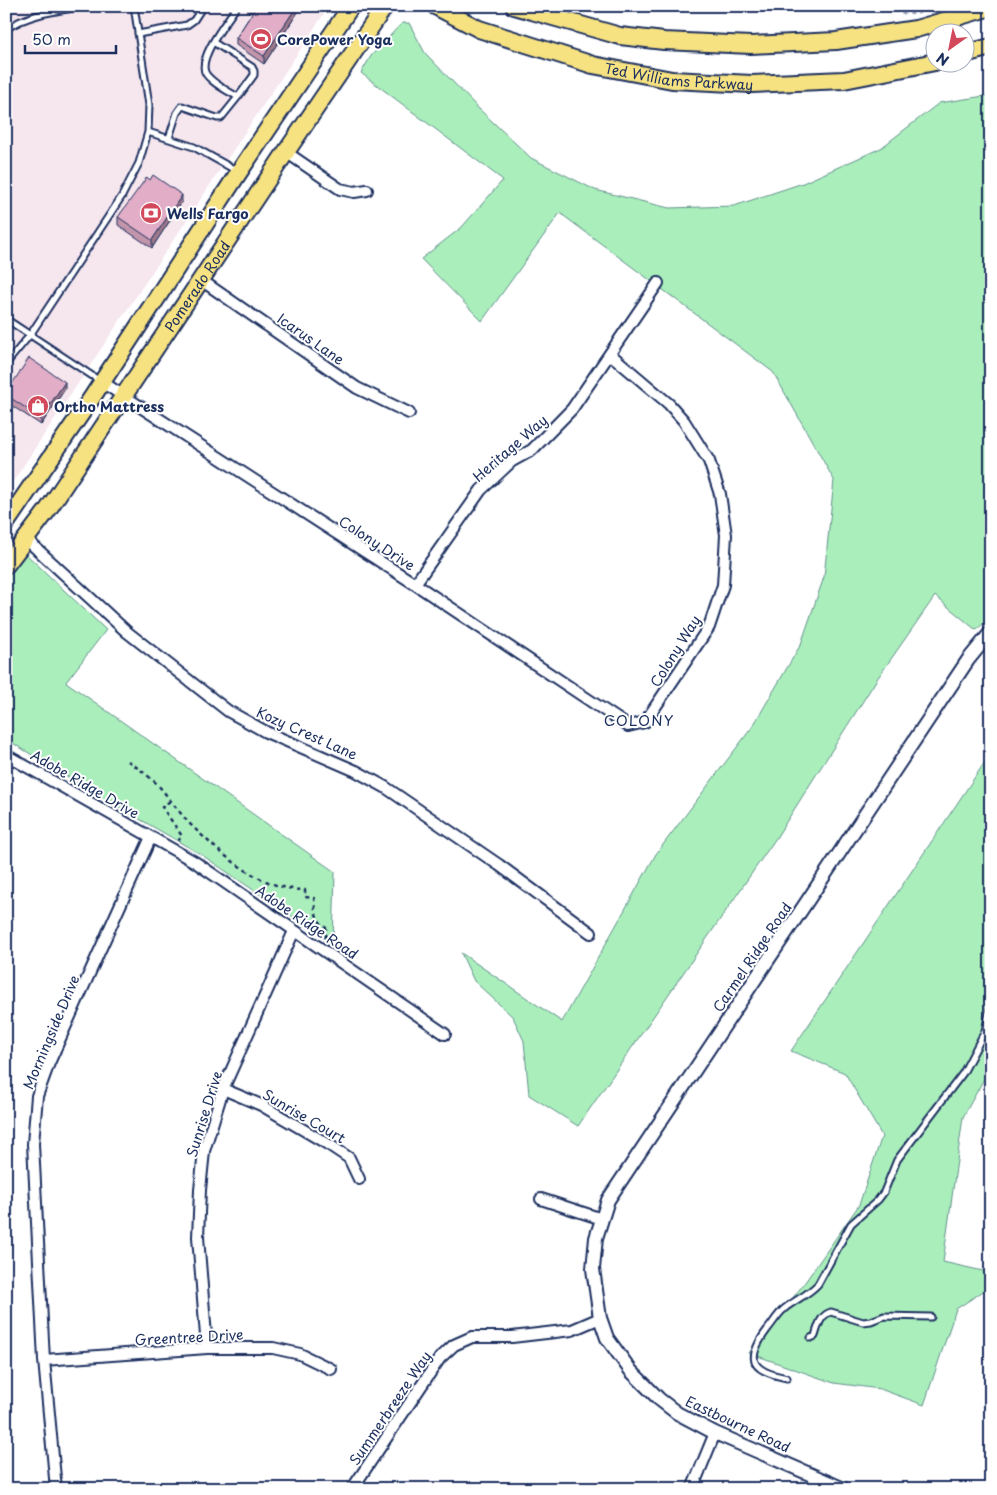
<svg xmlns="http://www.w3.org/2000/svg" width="997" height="1495" viewBox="0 0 997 1495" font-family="'Playpen Sans',sans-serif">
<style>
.built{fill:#f6e6ee}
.green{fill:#aaefbb;stroke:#628f8c}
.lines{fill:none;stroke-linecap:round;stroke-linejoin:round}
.service-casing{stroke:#1b2f5e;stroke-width:9}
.minor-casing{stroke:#1b2f5e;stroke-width:14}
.tertiary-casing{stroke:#1b2f5e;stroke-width:16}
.primary-casing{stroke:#1b2f5e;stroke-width:20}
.path{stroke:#1b2f5e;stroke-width:2.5;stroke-dasharray:4 4;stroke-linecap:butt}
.service{stroke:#fff;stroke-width:5}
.minor{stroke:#fff;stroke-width:10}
.tertiary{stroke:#fff;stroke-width:12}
.primary{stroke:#f7e281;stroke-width:16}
.wall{fill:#c295ab;stroke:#1b2f5e}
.shaded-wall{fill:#9e798b;stroke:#1b2f5e}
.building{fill:#e1adc7;stroke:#1b2f5e}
.labels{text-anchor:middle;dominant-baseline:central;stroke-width:4;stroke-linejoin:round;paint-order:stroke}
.poi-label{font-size:14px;font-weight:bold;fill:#1b2f5e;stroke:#fff;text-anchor:start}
.street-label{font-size:14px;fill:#1b2f5e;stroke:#fff}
.neighbourhood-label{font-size:15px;letter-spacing:1px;fill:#1b2f5e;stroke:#fff}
</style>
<rect width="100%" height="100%" fill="#fff"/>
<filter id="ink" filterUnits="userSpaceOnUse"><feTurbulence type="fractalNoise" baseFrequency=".02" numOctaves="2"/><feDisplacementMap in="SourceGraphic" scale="10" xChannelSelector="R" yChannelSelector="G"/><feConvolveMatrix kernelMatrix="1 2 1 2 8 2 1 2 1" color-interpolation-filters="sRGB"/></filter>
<g filter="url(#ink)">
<path class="built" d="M6 6H329L6 492Z"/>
<path class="green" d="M402 23H409L425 53 478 108 531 158 595 190 669 208 734 206 803 183 881 148 939 103 991 95V617L976 630 935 596 877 679 776 838 578 1126 529 1095 524 1041 513 1017 474 981 461 953 562 1022 656 854 753 726 801 644 824 577 834 480 773 372 560 213 482 321 421 259 462 227 503 180 361 73 371 56Z
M26 554 106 630 66 682 335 872 333 944 202 855 96 794 6 739V578Z
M991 753V1066L963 1117 943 1262 983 1271 991 1276V1286L956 1309 924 1405 880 1389 834 1383 749 1353 803 1285 859 1205 882 1136 845 1073 791 1051Z"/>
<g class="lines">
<g class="service-casing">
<path id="service" d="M6 29C29 13 59 11 86 6
M138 34 187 25 194 20 203 6
M213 42 252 67 254 71V75L238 97
M148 132 194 147 237 171
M169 138 177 113 182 106 217 118H221L238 97C228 91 213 84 206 74 196 59 228 20 237 6
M6 319 100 381
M6 364 30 335 122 196 139 163 148 132 149 105 134 6
M811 1338 815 1336C818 1327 820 1315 831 1312L863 1322 871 1321 884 1316 931 1317
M787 1378C751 1371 745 1360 767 1330 773 1323 777 1315 784 1309 795 1300 808 1295 818 1284L851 1224 878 1200 884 1192 897 1160 963 1073 985 1031 991 1004"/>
</g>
<g class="minor-casing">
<path id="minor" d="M286 152 340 189 354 192 367 190
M201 280 357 388 409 413
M102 382 415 584 628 726 645 722 709 627 723 585 726 535 720 494 709 461 684 421 669 404 610 354
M26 539 127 632 228 711 266 732 356 771 385 787 499 865 591 933
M415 584 481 490 512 461 532 450 572 409 658 283
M6 755 195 862 445 1034
M223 1089 261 1105 331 1146 349 1158 359 1179
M541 1199 602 1219
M207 1348 198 1237 200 1190 204 1151 223 1089 294 931
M44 1360 207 1348H273L300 1354 331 1369
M56 1489 44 1360 33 1144 37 1096 49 1063 151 837
M352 1489 440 1358 454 1345 472 1337H512L572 1330 600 1318
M692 1489 715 1433"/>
</g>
<g class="tertiary-casing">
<path id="tertiary" d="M844 1489 715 1433 677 1413 659 1399 631 1371 607 1338 600 1318 593 1269 596 1238 608 1200 968 660 991 632"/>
</g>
<g class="primary-casing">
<g id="primary">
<path id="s1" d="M435 6 479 29 593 65 672 80 752 84 844 80 935 62"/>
<path d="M514 6 620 36 664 41 751 45 836 41 916 29 991 7"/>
<path d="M964 54 991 47"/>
<path d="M6 523 91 399 239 172 351 6"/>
<path id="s2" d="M6 565 47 511 286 152 385 6"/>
</g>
</g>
<path class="path" d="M862 6 903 13H918L930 6
M128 761C138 768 149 776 158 785 170 799 180 814 193 827 222 855 262 890 305 890V897L314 898C315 911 315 919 326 928V935L325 938
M170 801 162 807 182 836 178 841"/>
<use href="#service" class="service"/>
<use href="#minor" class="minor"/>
<use href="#tertiary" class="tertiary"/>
<use href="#primary" class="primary"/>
</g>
<path class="wall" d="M245 6H302L264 64 236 45V38L252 13 245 8Z
M182 202 152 248 118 225V217Z
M65 389 41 425 6 402V393Z"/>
<path class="shaded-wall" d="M297 6H302L264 64V56Z
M182 195V202L152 248V240Z
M65 382V389L41 425V418Z"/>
<path class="building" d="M254 6H297L264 56 236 38 256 7Z
M153 175 182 195 152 240 118 217 147 177 150 180Z
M29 358 65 382 41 418 6 395V393Z"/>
</g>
<defs>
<g id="stadium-disc" transform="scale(1.125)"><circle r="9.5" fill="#d1495b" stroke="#fff"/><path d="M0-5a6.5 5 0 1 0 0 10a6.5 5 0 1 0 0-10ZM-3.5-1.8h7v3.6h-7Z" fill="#fff"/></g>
<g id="bank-disc" transform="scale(1.125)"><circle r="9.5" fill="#d1495b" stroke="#fff"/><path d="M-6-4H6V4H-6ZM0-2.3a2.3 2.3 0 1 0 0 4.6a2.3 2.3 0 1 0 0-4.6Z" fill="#fff"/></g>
<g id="shop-disc" transform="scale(1.125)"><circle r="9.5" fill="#d1495b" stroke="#fff"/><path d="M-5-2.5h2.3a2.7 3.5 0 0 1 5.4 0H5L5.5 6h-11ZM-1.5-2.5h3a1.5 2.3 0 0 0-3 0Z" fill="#fff"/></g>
</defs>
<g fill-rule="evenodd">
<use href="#stadium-disc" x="261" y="39"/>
<use href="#bank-disc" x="151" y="213"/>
<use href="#shop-disc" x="38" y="406"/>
</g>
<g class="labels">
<g class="poi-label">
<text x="277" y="39">CorePower Yoga</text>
<text x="167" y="213">Wells Fargo</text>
<text x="54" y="406">Ortho Mattress</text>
</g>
<g class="street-label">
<text stroke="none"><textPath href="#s1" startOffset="256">Ted Williams Parkway</textPath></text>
<text stroke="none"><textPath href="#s2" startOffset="338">Pomerado Road</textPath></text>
<text transform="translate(311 339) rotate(35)">Icarus Lane</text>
<text transform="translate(510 448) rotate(-41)">Heritage Way</text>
<text transform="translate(377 543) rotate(33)">Colony Drive</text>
<text transform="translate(675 651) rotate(-58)">Colony Way</text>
<text transform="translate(307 733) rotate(24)">Kozy Crest Lane</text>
<text transform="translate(85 784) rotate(30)">Adobe Ridge Drive</text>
<text transform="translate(307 922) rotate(34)">Adobe Ridge Road</text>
<text transform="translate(752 957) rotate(-56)">Carmel Ridge Road</text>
<text transform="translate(51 1032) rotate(-67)">Morningside Drive</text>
<text transform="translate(204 1114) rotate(-73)">Sunrise Drive</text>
<text transform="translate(304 1116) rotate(30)">Sunrise Court</text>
<text transform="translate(189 1337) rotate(-3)">Greentree Drive</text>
<text transform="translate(390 1408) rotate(-56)">Summerbreeze Way</text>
<text transform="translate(738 1424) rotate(25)">Eastbourne Road</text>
</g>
<g class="neighbourhood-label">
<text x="639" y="719">COLONY</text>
</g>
</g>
<rect width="997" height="1495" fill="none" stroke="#fff" stroke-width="25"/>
<rect x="12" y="12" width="972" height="1470" fill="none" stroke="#1b2f5e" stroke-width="2" filter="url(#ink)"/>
<g transform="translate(950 48) rotate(213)"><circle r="24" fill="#ffffff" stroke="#a4acbf"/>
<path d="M0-4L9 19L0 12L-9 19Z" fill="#d1495b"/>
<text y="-8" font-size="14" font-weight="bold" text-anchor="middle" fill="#1b2f5e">N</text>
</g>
<path d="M25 45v8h91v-8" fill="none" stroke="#1b2f5e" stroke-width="2.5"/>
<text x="32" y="45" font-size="15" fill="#1b2f5e" stroke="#ffffff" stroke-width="4" paint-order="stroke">50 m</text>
</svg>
